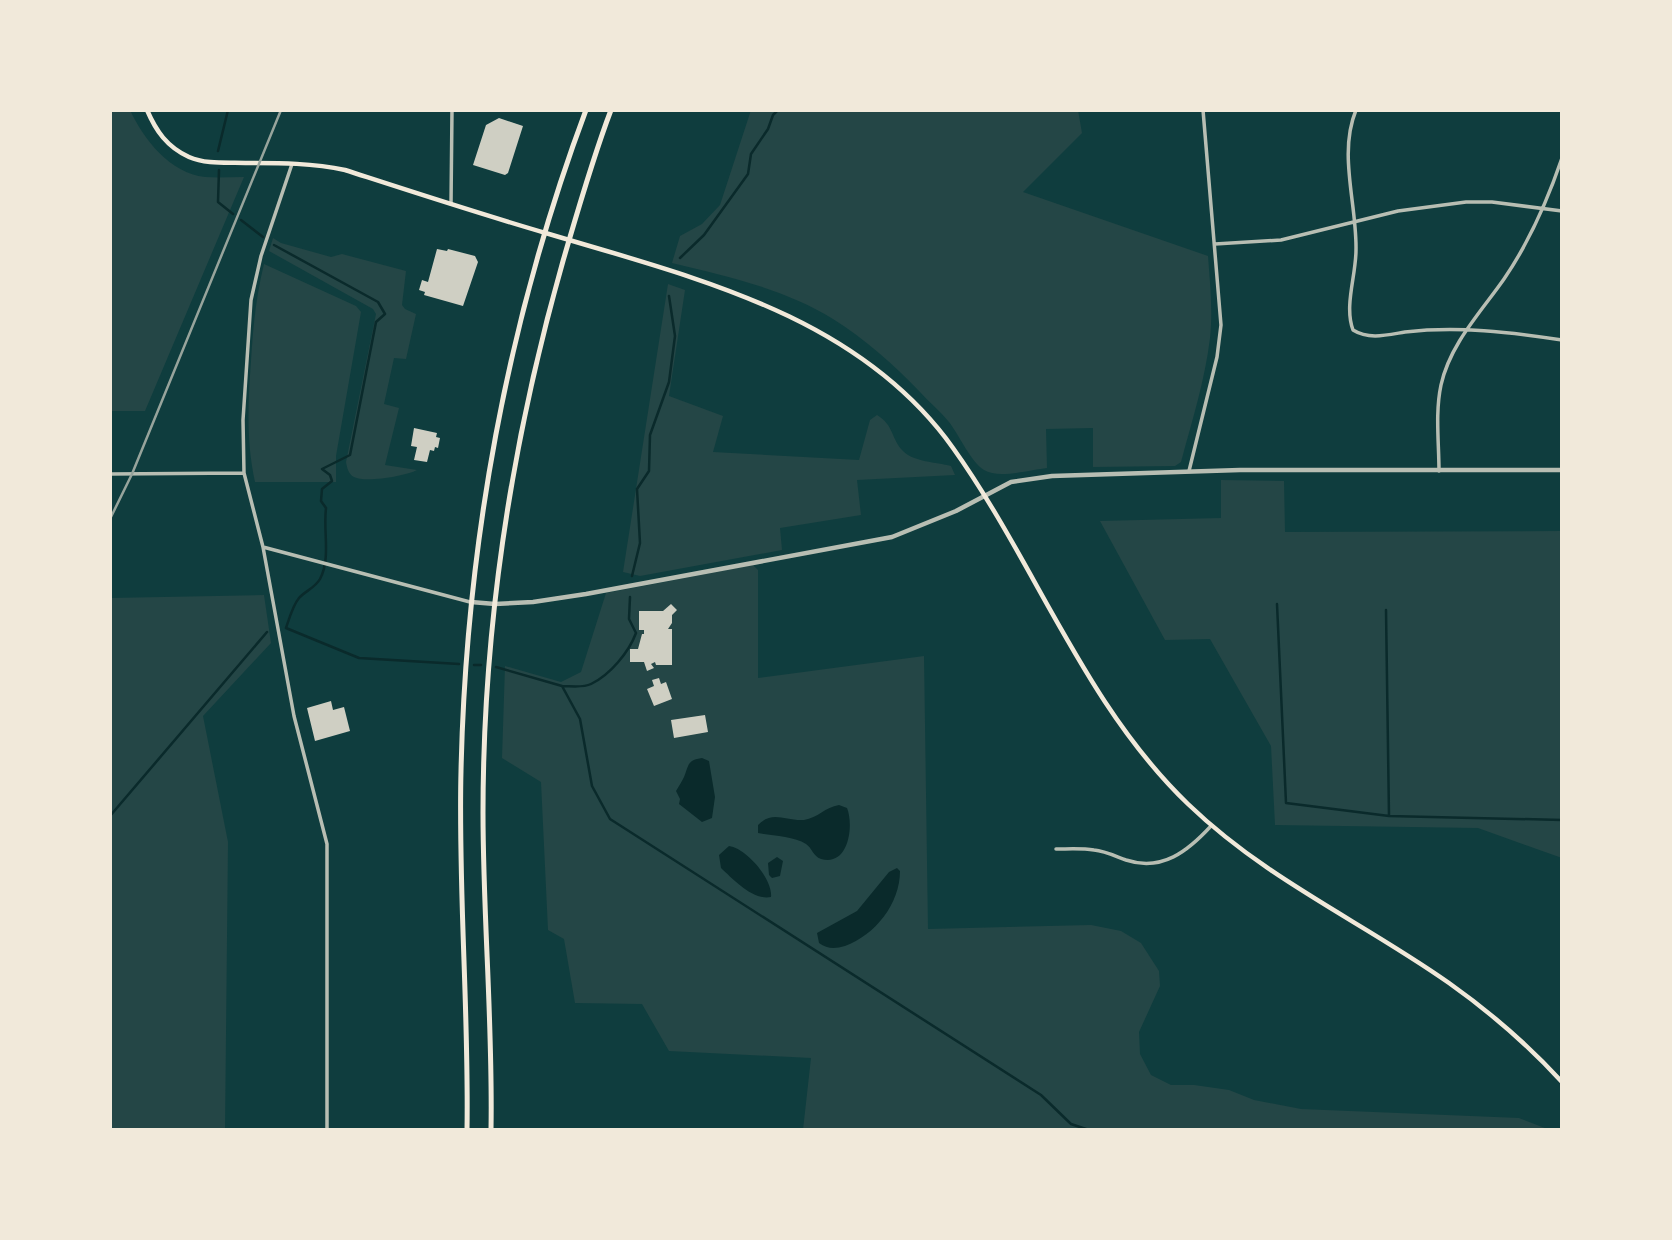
<svg xmlns="http://www.w3.org/2000/svg" width="1672" height="1240" viewBox="0 0 1672 1240" font-family="'PT Sans',sans-serif">
<style>
.green{fill:#244646}
.water{fill:#0a2a2b}
.lines{fill:none;stroke-linecap:round;stroke-linejoin:round}
.stream{stroke:#0a2a2b;stroke-width:2.5}
.building{fill:#cfcfc3}
.minor{stroke:#b8beb3;stroke-width:3.5}
.tertiary{stroke:#b8beb3;stroke-width:4.5}
.secondary{stroke:#f1e9da;stroke-width:4.5}
.trunk{stroke:#f1e9da;stroke-width:5}
.rail{stroke:#97a49c;stroke-width:2.5}
</style>
<rect width="100%" height="100%" fill="#0f3d3e"/>
<path class="green" d="M110 110H130C144 140 170 173 205 177 218 178 231 177 244 177L145 411H110Z
M751 110H1078L1082 133 1023 192 1208 256C1210 283 1213 311 1210 338 1205 380 1192 421 1181 462L1175 466 1093 467V428L1046 429 1047 468C1030 470 998 479 984 470 971 462 959 435 949 422 940 411 929 402 919 391 894 365 865 339 833 319 785 289 726 276 672 263L680 236 702 224 720 205Z
M273 238 281 243 331 257 342 254 406 271 402 305 405 309 416 314 406 359 394 358 384 404 399 408 385 465 417 470C406 476 365 483 354 477 348 474 347 467 346 462L376 314 373 309 269 251Z
M264 264 356 306 361 312 336 456V482H255C246 441 248 402 251 361 253 328 256 296 264 264Z
M668 284 685 290 669 396 723 416 713 452 859 460 870 420 877 415C894 425 891 439 903 451 914 462 936 462 951 466L955 475 857 480 861 515 780 528 782 550 640 576 623 572Z
M1221 480 1284 481 1285 532 1562 531V858L1478 828 1275 825 1271 746 1210 639 1165 640 1100 521 1221 518Z
M753 565 758 570V678L924 656 928 929 1091 925 1121 931 1141 943 1159 971 1160 986 1139 1032 1140 1054 1151 1075 1171 1085H1194L1229 1090 1254 1100 1301 1109 1519 1118 1550 1130H803L811 1058 669 1051 642 1004 575 1003 564 939 548 930 541 782 502 758 505 666 561 682 581 672 606 593Z
M264 595 271 643 203 716 228 842 225 1130H110V598Z"/>
<path class="water" d="M702 758 709 761 715 797 712 818 702 822 679 804 680 799 676 791C679 786 682 781 684 777 689 765 687 760 702 758Z
M839 805 847 808C854 825 849 867 821 859 813 856 812 848 806 844 794 836 772 836 758 833V825C773 810 784 821 804 820 818 818 825 807 839 805Z
M729 846C746 848 773 879 771 897 753 901 733 879 721 868L719 855Z
M777 857 783 861 780 876 772 878 769 875 768 863Z
M897 868 900 871C900 904 875 935 845 946 835 949 827 949 819 943L817 933 857 911 889 872Z"/>
<g class="lines">
<path class="stream" d="M218 151 228 110
M219 170 218 202 233 214
M241 220 263 237
M274 245 378 302 385 314 376 322 350 455 322 469 330 475 332 481 322 489 321 501 326 508C323 531 331 558 320 579 315 588 305 591 299 598 293 605 289 619 286 628
M680 258 704 235 748 174 751 154 768 129 773 115 778 110
M632 576 640 543 637 489 649 471 650 435 669 382 675 336 669 296
M1277 604 1286 803 1389 816 1562 820
M1386 610 1389 816
M286 628 359 658 459 664
M474 665H481
M496 667 562 686 580 719 592 786 610 819 1041 1095 1071 1124 1089 1130
M562 686C571 686 583 688 591 684 610 675 629 652 636 633L629 619 630 597
M110 816 267 632"/>
</g>
<path class="building" d="M499 118 523 126 508 173 505 175 473 165 486 125Z
M437 249 447 251 448 249 475 256 478 262 463 306 424 295 425 292 419 290 422 280 428 282Z
M414 428 437 433 436 437 440 438 438 448 435 447 434 451 430 450 427 462 414 460 417 447 411 446Z
M671 604 677 610 672 615V623L668 629H672V665H656L655 662 651 664 654 668 647 671 644 662H630V649H638L642 634H644V630H639V611H663Z
M659 678 661 684 666 682 672 699 654 706 647 689 654 686 652 680Z
M331 701 333 710 344 707 350 731 315 741 307 708Z
M705 715 708 732 674 738 671 720Z"/>
<g class="lines">
<path class="minor" d="M1356 110C1338 154 1357 204 1356 250 1356 276 1344 306 1353 330 1369 340 1387 335 1405 332 1458 326 1510 332 1562 340
M292 164 261 256 251 300 243 420 244 473 263 547 294 716 327 844V1130
M451 204 452 110
M1215 244 1281 240 1398 211 1466 202H1492L1562 211
M1189 471 1217 357 1221 325 1203 110
M1439 471C1439 443 1435 413 1441 385 1450 344 1481 312 1504 279 1530 241 1547 202 1562 158
M110 474 244 473
M263 547 470 602
M1056 849C1068 849 1082 848 1094 850 1105 851 1115 856 1126 860 1162 872 1188 851 1211 826"/>
<path class="tertiary" d="M471 602 495 604 533 602 586 594 892 537 956 511 1011 482 1052 476 1240 470H1562"/>
<path class="secondary" d="M147 110C156 131 167 147 189 157 207 165 229 162 248 163 280 163 313 163 345 170 413 192 480 214 549 234 696 278 859 316 953 448 1036 564 1084 704 1188 804 1267 880 1361 921 1449 983 1490 1012 1528 1045 1562 1082"/>
<path class="trunk" d="M467 1130C469 1010 458 891 461 771 466 546 507 321 586 110
M491 1130C493 1024 483 919 483 813 483 627 512 440 563 261 578 210 592 160 611 110"/>
<path class="rail" d="M110 519 132 474 281 110"/>
</g>
<rect width="1672" height="1240" fill="none" stroke="#f1e9da" stroke-width="224"/>
</svg>
